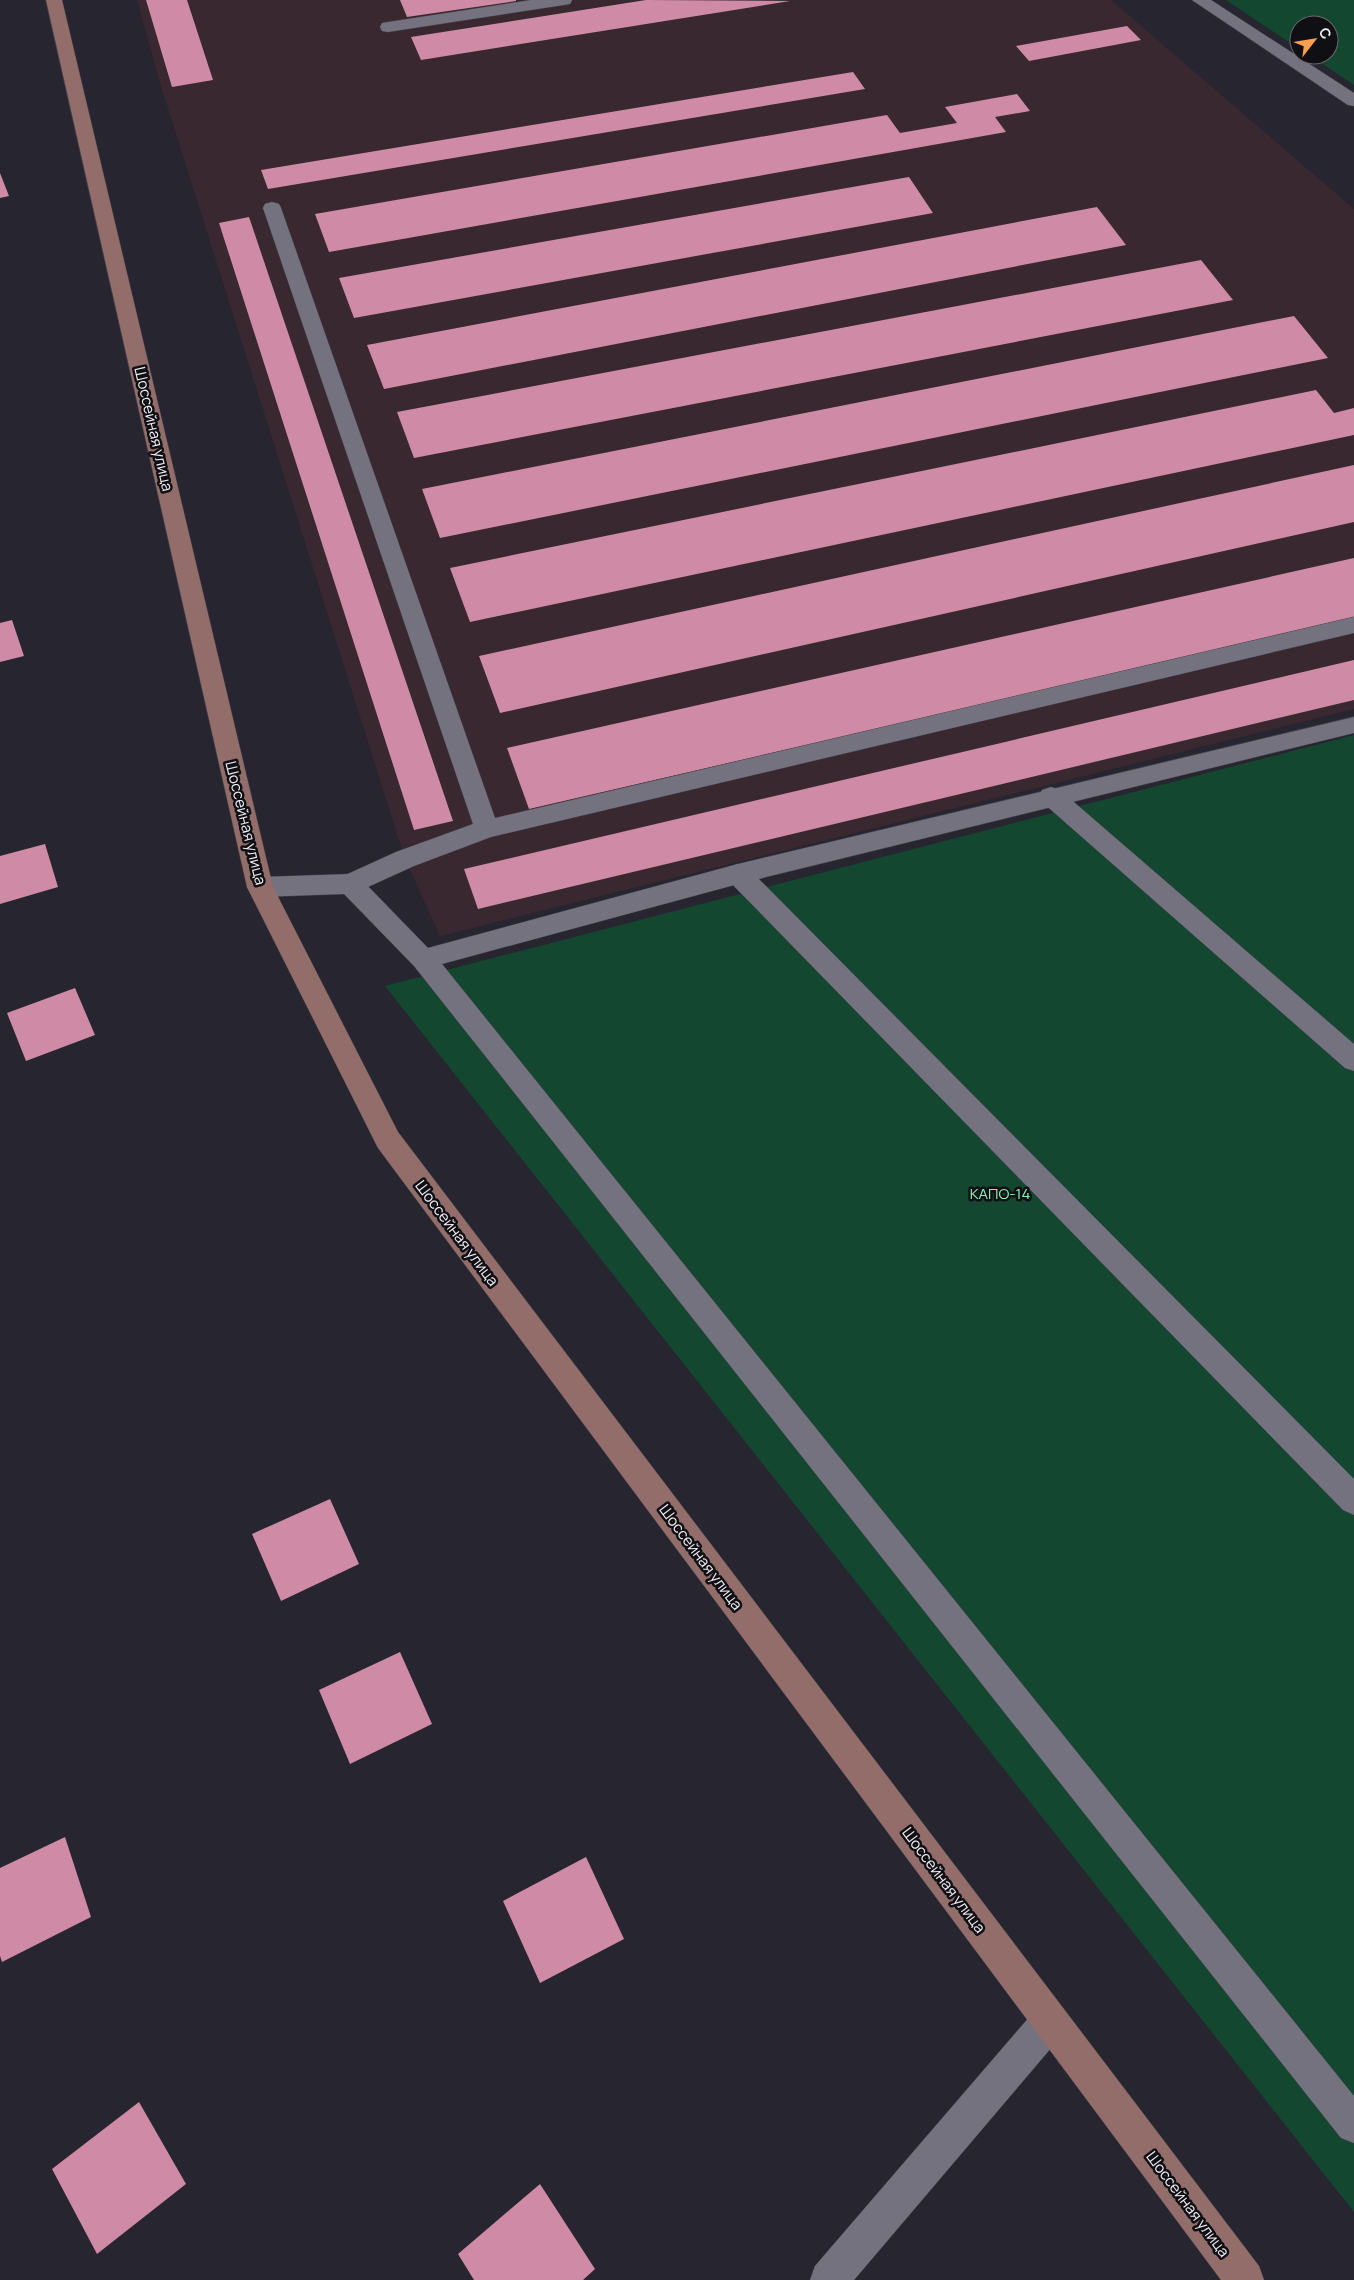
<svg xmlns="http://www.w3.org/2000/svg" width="1354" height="2280" viewBox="0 0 1354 2280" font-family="Manrope,sans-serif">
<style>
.industrial{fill:#3a2831}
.green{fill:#14472f}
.building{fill:#cf8ba6}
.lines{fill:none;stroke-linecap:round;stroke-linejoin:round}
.lane-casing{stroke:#424049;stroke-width:1}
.street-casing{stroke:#424049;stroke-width:1}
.secondary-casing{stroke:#424049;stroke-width:1}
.lane{fill:#75727f;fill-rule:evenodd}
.street{fill:#75727f;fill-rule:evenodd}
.secondary{fill:#926d69;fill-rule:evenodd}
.labels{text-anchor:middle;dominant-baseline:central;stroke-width:5;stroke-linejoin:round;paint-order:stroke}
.street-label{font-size:15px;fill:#f1f0f7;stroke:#100f14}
.park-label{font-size:15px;fill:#8ef1bc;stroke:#100f14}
</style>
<rect width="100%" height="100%" fill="#272530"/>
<path class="industrial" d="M137 0H1111L1354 209V709L440 936 405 859 160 83Z"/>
<path class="green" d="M1226 0H1354V85L1309 55H1329V25H1299V49Z
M1354 735V2212L385 986Z"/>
<path class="building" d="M146 0H187L213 80 172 87Z
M400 0H516V1L407 17Z
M646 0 790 1 421 60 411 37Z
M1127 26 1141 40 1029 61 1016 46Z
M853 72 865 89 268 189 261 170Z
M1017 94 1030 111 995 117 1006 132 329 252 315 214 887 115 900 133 957 123 945 107Z
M0 173 9 196 0 198Z
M909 177 933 213 354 318 339 278Z
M1097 207 1126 245 384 389 367 345Z
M249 217 453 821 414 830 219 223Z
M1201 260 1233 300 414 458 397 412Z
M1294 316 1328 358 440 538 422 489Z
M1316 390 1334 413 1354 408V435L470 622 450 568Z
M1354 465V522L500 713 479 656Z
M1354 558V619L529 809 507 748Z
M12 620 24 656 0 662V623Z
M1354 660V700L478 909 464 869Z
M45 844 58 887 0 904V856Z
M75 988 95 1035 26 1061 7 1013Z
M330 1499 359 1564 281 1601 252 1534Z
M400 1652 432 1724 350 1764 319 1690Z
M65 1837 91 1917 2 1962 0 1956V1868Z
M586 1857 624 1939 540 1983 503 1901Z
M139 2102 186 2184 97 2254 52 2169Z
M540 2184 595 2269 583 2280H474L458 2254Z"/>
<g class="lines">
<g class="lane-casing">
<path id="lane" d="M531 0H572L570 4 564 5 388 32 382 31 380 27 382 23 388 22Z
M1192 0H1211L1354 93V106L1348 105Z
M272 202 279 204 281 208 495 818 1354 617V633L491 837 414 866 359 891 350 894 341 891 337 884 341 877 396 852 473 824 263 208 265 204Z
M1051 787 1060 790 1354 1044V1071L1345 1068 1042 802 1039 796 1042 790Z
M738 864 747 867 1354 1479V1515L1343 1510 729 881 726 874 729 867Z"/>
</g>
<g class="street-casing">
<path id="street" d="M1354 717V733L738 884 442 964 1354 2096V2143L1341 2138 414 966 344 894 260 897 251 894 247 887 251 880 260 877 350 874 359 877 428 948 738 864Z
M1050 2003 1063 2008 1068 2021 1063 2034 854 2280H810L815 2266 1037 2008Z"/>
</g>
<g class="secondary-casing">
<path id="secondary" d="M46 0H62L273 887 398 1132 1259 2266 1264 2280H1221L378 1148 247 887Z"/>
</g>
<use href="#lane" class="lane"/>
<use href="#street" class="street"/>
<use href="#secondary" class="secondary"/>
</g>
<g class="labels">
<g class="street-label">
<text transform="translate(154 429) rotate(77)">Шоссейная улица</text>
<text transform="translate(246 823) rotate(76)">Шоссейная улица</text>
<text transform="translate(457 1233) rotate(53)">Шоссейная улица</text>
<text transform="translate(701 1557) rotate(53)">Шоссейная улица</text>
<text transform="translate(944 1880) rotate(53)">Шоссейная улица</text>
<text transform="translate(1188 2204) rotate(53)">Шоссейная улица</text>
</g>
<g class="park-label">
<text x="1000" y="1193">КАПО-14</text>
</g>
</g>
<g transform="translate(1314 40) rotate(59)"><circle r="24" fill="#100f14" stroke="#6a696f"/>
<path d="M0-4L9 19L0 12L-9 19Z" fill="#fa9f4f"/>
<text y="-8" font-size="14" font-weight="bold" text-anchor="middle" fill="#f1f0f7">С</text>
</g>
</svg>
